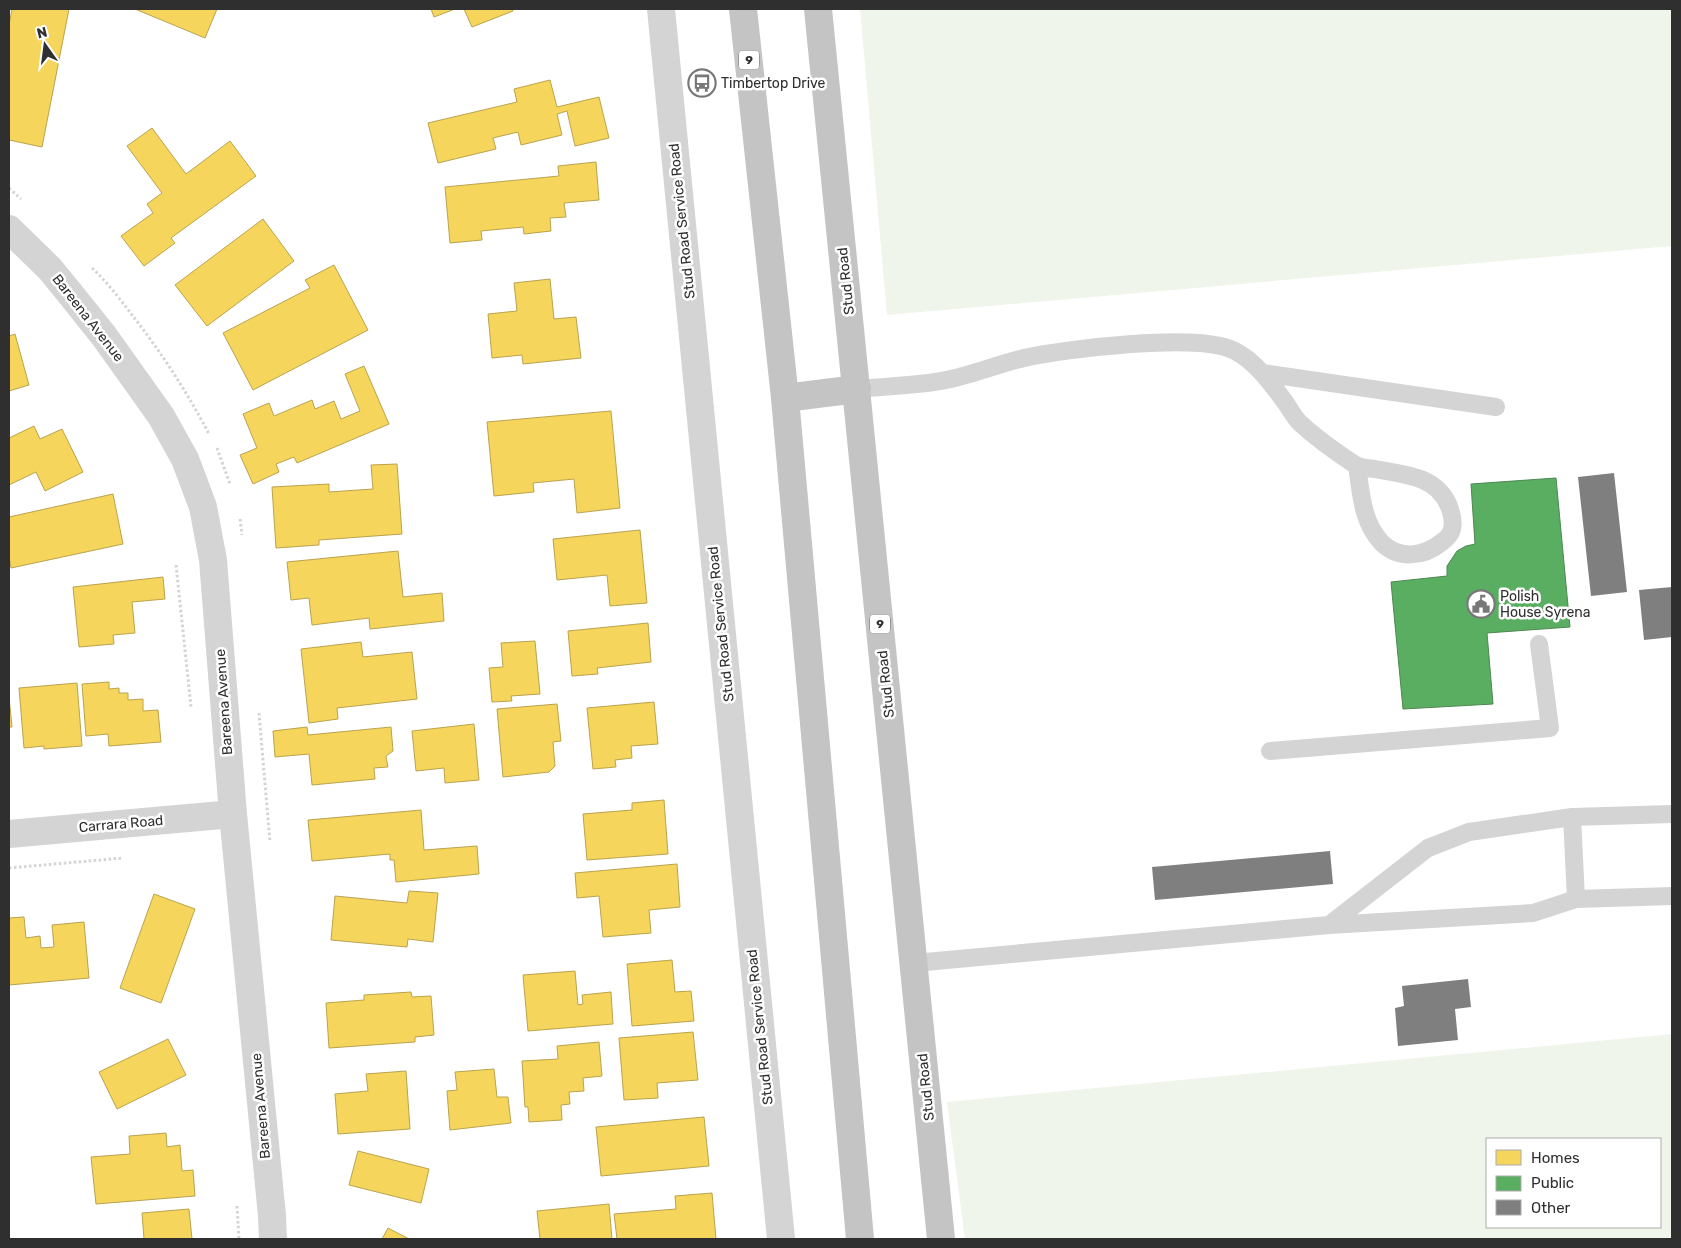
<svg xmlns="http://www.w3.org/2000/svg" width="1681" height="1248" viewBox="0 0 1681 1248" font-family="Rubik,sans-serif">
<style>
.green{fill:#f0f5eb;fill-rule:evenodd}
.homes{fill:#f6d55c;stroke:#baa34e}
.public{fill:#5aae61;stroke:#4d8852}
.building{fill:#7f7f7f}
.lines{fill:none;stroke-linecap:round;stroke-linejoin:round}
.path{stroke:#d4d4d4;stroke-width:3;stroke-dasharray:2.5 2.5;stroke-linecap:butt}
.service{stroke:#d4d4d4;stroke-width:18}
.minor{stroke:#d4d4d4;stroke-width:28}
.trunk{stroke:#c4c4c4;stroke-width:28}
.labels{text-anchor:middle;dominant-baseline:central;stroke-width:5;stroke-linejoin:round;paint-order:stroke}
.shield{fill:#fff;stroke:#6d6d6d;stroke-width:1}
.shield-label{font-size:12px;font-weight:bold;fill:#2f2f2f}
.poi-label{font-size:14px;fill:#2f2f2f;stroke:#fff;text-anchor:start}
.street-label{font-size:14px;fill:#2f2f2f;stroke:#fff}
</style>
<rect width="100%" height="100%" fill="#fff"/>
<path class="green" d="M860 9H1672V246L887 315Z
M1672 1034V1239H965L947 1102ZM1487 1139H1660V1227H1487Z"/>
<path class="homes" d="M12 9H69L42 147 9 140V25Z
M135 9H217L205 38Z
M431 9H455L434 17Z
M464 9H512L513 11 472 27Z
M550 80 557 107 599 97 609 138 575 146 567 111 557 114 562 135 521 145 518 132 493 138 496 149 438 163 428 123 517 102 514 89Z
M152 128 186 174 230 141 256 176 171 238 175 243 144 266 121 236 153 213 147 204 162 193 127 146Z
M596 162 599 200 564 203 566 217 550 218 551 231 524 234 523 227 481 231 482 240 450 243 445 187 559 176 558 166Z
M263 219 294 261 207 326 175 285Z
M334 265 368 330 253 390 223 333 310 288 305 280Z
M550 279 554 319 576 317 581 358 523 364 522 355 492 358 488 314 517 311 514 283Z
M15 334 29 385 9 391V336Z
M364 366 389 424 297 463 294 457 276 464 279 472 253 484 240 455 257 448 243 414 269 403 274 416 312 400 315 409 334 401 341 419 360 411 345 374Z
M611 411 620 508 577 513 574 479 533 483 534 492 494 496 487 422Z
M34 426 40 439 62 429 83 472 45 491 36 472 9 485V438Z
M397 464 402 534 319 540V545L276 548 272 487 329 484V492L373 489 371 465Z
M113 494 123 544 11 568 9 556V517Z
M640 530 647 603 610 606 607 575 557 580 553 539Z
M398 551 403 597 442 593 444 621 370 629 369 618 312 625 309 598 291 600 287 562Z
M163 577 165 599 132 602 135 633 113 635 114 644 79 647 73 587Z
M648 623 651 662 597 668 598 674 572 676 568 631Z
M535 641 540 694 511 696 512 701 492 702 489 668 503 667 501 643Z
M361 642 363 657 412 652 417 699 337 708 338 719 309 723 301 649Z
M109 682V689L119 688V693H128V700L143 699V711L158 710 161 742 109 746 108 734 86 736 82 684Z
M77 683 82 746 44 749V746L24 748 19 688Z
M9 697 12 727H9Z
M654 702 658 744 631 746 632 758 615 760 616 767 593 769 587 708Z
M557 704 561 741 553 742 555 766 549 772 503 777 497 709Z
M474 724 479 780 445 783 444 768 416 771 412 731Z
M307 727 308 735 391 727 393 751 386 756 388 767 374 768 375 779 312 785 309 754 275 757 273 731Z
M664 800 668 854 587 860 583 814 632 810V803Z
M421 810 424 850 477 846 479 874 396 882 394 860H390V854L312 861 308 820Z
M677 864 680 907 649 910 651 933 603 937 599 896 577 898 575 873Z
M409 891 438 893 433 942 408 939 407 947 331 940 335 896 407 903Z
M154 894 195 909 161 1003 120 988Z
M24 917 26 938 40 936 41 948 54 947 52 925 84 922 89 978 9 985V918Z
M672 960 675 992 691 991 694 1021 632 1026 627 964Z
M575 971 578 1005 583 1004 582 995 611 992 613 1024 528 1031 523 975Z
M411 992 412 997 431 996 434 1035 415 1037V1042L329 1048 326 1003 364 1000V995Z
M693 1032 698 1080 657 1083 658 1098 624 1100 619 1038Z
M168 1039 186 1075 117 1109 99 1072Z
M599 1042 602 1076 583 1078 584 1091 569 1092 570 1104 561 1105 562 1120 529 1122 528 1107H525L522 1061 558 1059 557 1046Z
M494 1069 497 1097H508L511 1123 450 1130 447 1091 457 1090 455 1072Z
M406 1071 410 1129 338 1134 335 1094 368 1091 366 1074Z
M704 1117 709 1166 601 1176 596 1127Z
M166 1133 167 1147 180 1145 182 1171 193 1170 195 1196 96 1204 91 1157 130 1154 129 1136Z
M358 1151 429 1169 421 1203 349 1185Z
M712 1193 716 1239H617L614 1214 676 1209 675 1196Z
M609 1204 612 1239H540L537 1211Z
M189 1209 192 1239H144L142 1213Z
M388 1228 409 1239H382Z"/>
<path class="public" d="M1556 478 1570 627 1487 633 1493 704 1403 709 1391 582 1447 576V566L1457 551 1466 546 1475 544 1471 484Z"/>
<path class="building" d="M1614 473 1627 592 1591 596 1578 477Z
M1672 587V637L1644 640 1639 590Z
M1330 851 1333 884 1155 900 1152 867Z
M1468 979 1471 1007 1455 1009 1458 1040 1398 1046 1395 1008 1404 1006 1402 986Z"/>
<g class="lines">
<path class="path" d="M9 188 21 199
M92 268C107 282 120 299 132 315 161 352 187 392 209 434
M217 448 230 484
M240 519 242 535
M176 565 191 707
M259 713 270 842
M9 868 123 858
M237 1206 239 1239"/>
<path class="service" d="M1262 373 1496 407
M857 389C886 386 917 386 946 380 972 375 998 364 1024 358 1066 349 1199 332 1235 351 1256 362 1271 383 1285 402 1290 409 1294 417 1300 423 1316 438 1336 452 1354 464 1360 468 1368 468 1375 469 1401 474 1435 475 1448 504 1451 511 1454 521 1452 529 1451 534 1446 539 1442 542 1424 557 1398 560 1381 542 1362 522 1361 492 1357 466
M1270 751 1550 728 1539 644
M1572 817 1576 899
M1329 925 1428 848 1469 832 1572 817 1672 814
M914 963 1329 925 1533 913 1576 899 1672 896"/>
<path class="minor" d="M661 9 781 1239
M9 229 50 269 72 296 104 336 161 416 185 459 203 507 213 560 233 814 272 1216 273 1239
M9 834 233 814"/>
<path class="trunk" d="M743 9 785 398 860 1239
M818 9 941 1239
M785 398 857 389"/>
</g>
<defs>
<g id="bus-ring" transform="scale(1.4375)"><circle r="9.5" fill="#fff" stroke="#787878" stroke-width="1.5"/><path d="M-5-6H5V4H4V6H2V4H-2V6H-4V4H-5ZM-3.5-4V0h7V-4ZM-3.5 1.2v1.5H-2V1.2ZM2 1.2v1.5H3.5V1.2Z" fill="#787878"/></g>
<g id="civic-ring" transform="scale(1.4375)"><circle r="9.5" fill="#fff" stroke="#787878" stroke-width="1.5"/><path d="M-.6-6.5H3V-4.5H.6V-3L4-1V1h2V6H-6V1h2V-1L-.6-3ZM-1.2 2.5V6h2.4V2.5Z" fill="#787878"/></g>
</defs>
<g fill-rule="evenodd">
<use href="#bus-ring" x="702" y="83"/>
<use href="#civic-ring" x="1481" y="604"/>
</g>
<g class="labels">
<g class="shield">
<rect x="739" y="50.5" width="20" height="19" rx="4"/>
<rect x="870" y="614.5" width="20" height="19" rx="4"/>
</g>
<g class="shield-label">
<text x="749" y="60">9</text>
<text x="880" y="624">9</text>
</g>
<g class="poi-label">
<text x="721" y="83">Timbertop Drive</text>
<text x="1500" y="596">Polish<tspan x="1500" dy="16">House Syrena</tspan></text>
</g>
<g class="street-label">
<text transform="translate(682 221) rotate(-96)">Stud Road Service Road</text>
<text transform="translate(846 281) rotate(-96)">Stud Road</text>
<text transform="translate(88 318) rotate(52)">Bareena Avenue</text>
<text transform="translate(721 624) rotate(-96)">Stud Road Service Road</text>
<text transform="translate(886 684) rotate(-96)">Stud Road</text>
<text transform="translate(224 702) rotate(-94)">Bareena Avenue</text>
<text transform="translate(121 824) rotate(-5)">Carrara Road</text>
<text transform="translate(760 1027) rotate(-96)">Stud Road Service Road</text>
<text transform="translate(926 1087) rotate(-96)">Stud Road</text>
<text transform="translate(261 1106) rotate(-95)">Bareena Avenue</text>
</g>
</g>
<rect width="1681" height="1248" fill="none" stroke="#2f2f2f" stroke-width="20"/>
<rect x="1486" y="1138" width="175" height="90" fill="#ffffff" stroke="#acacac"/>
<rect x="1496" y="1150" width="25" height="15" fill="#f6d55c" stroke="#acacac"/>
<text x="1531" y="1163" font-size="15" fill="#2f2f2f">Homes</text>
<rect x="1496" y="1176" width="25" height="15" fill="#5aae61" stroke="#acacac"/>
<text x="1531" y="1188" font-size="15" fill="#2f2f2f">Public</text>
<rect x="1496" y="1200" width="25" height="15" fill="#7f7f7f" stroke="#acacac"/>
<text x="1531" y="1213" font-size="15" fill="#2f2f2f">Other</text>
<g transform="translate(45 45) rotate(346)" stroke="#ffffff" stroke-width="4" paint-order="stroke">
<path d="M0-4L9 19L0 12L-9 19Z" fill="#2f2f2f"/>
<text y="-8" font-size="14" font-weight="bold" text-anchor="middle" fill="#2f2f2f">N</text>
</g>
</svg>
